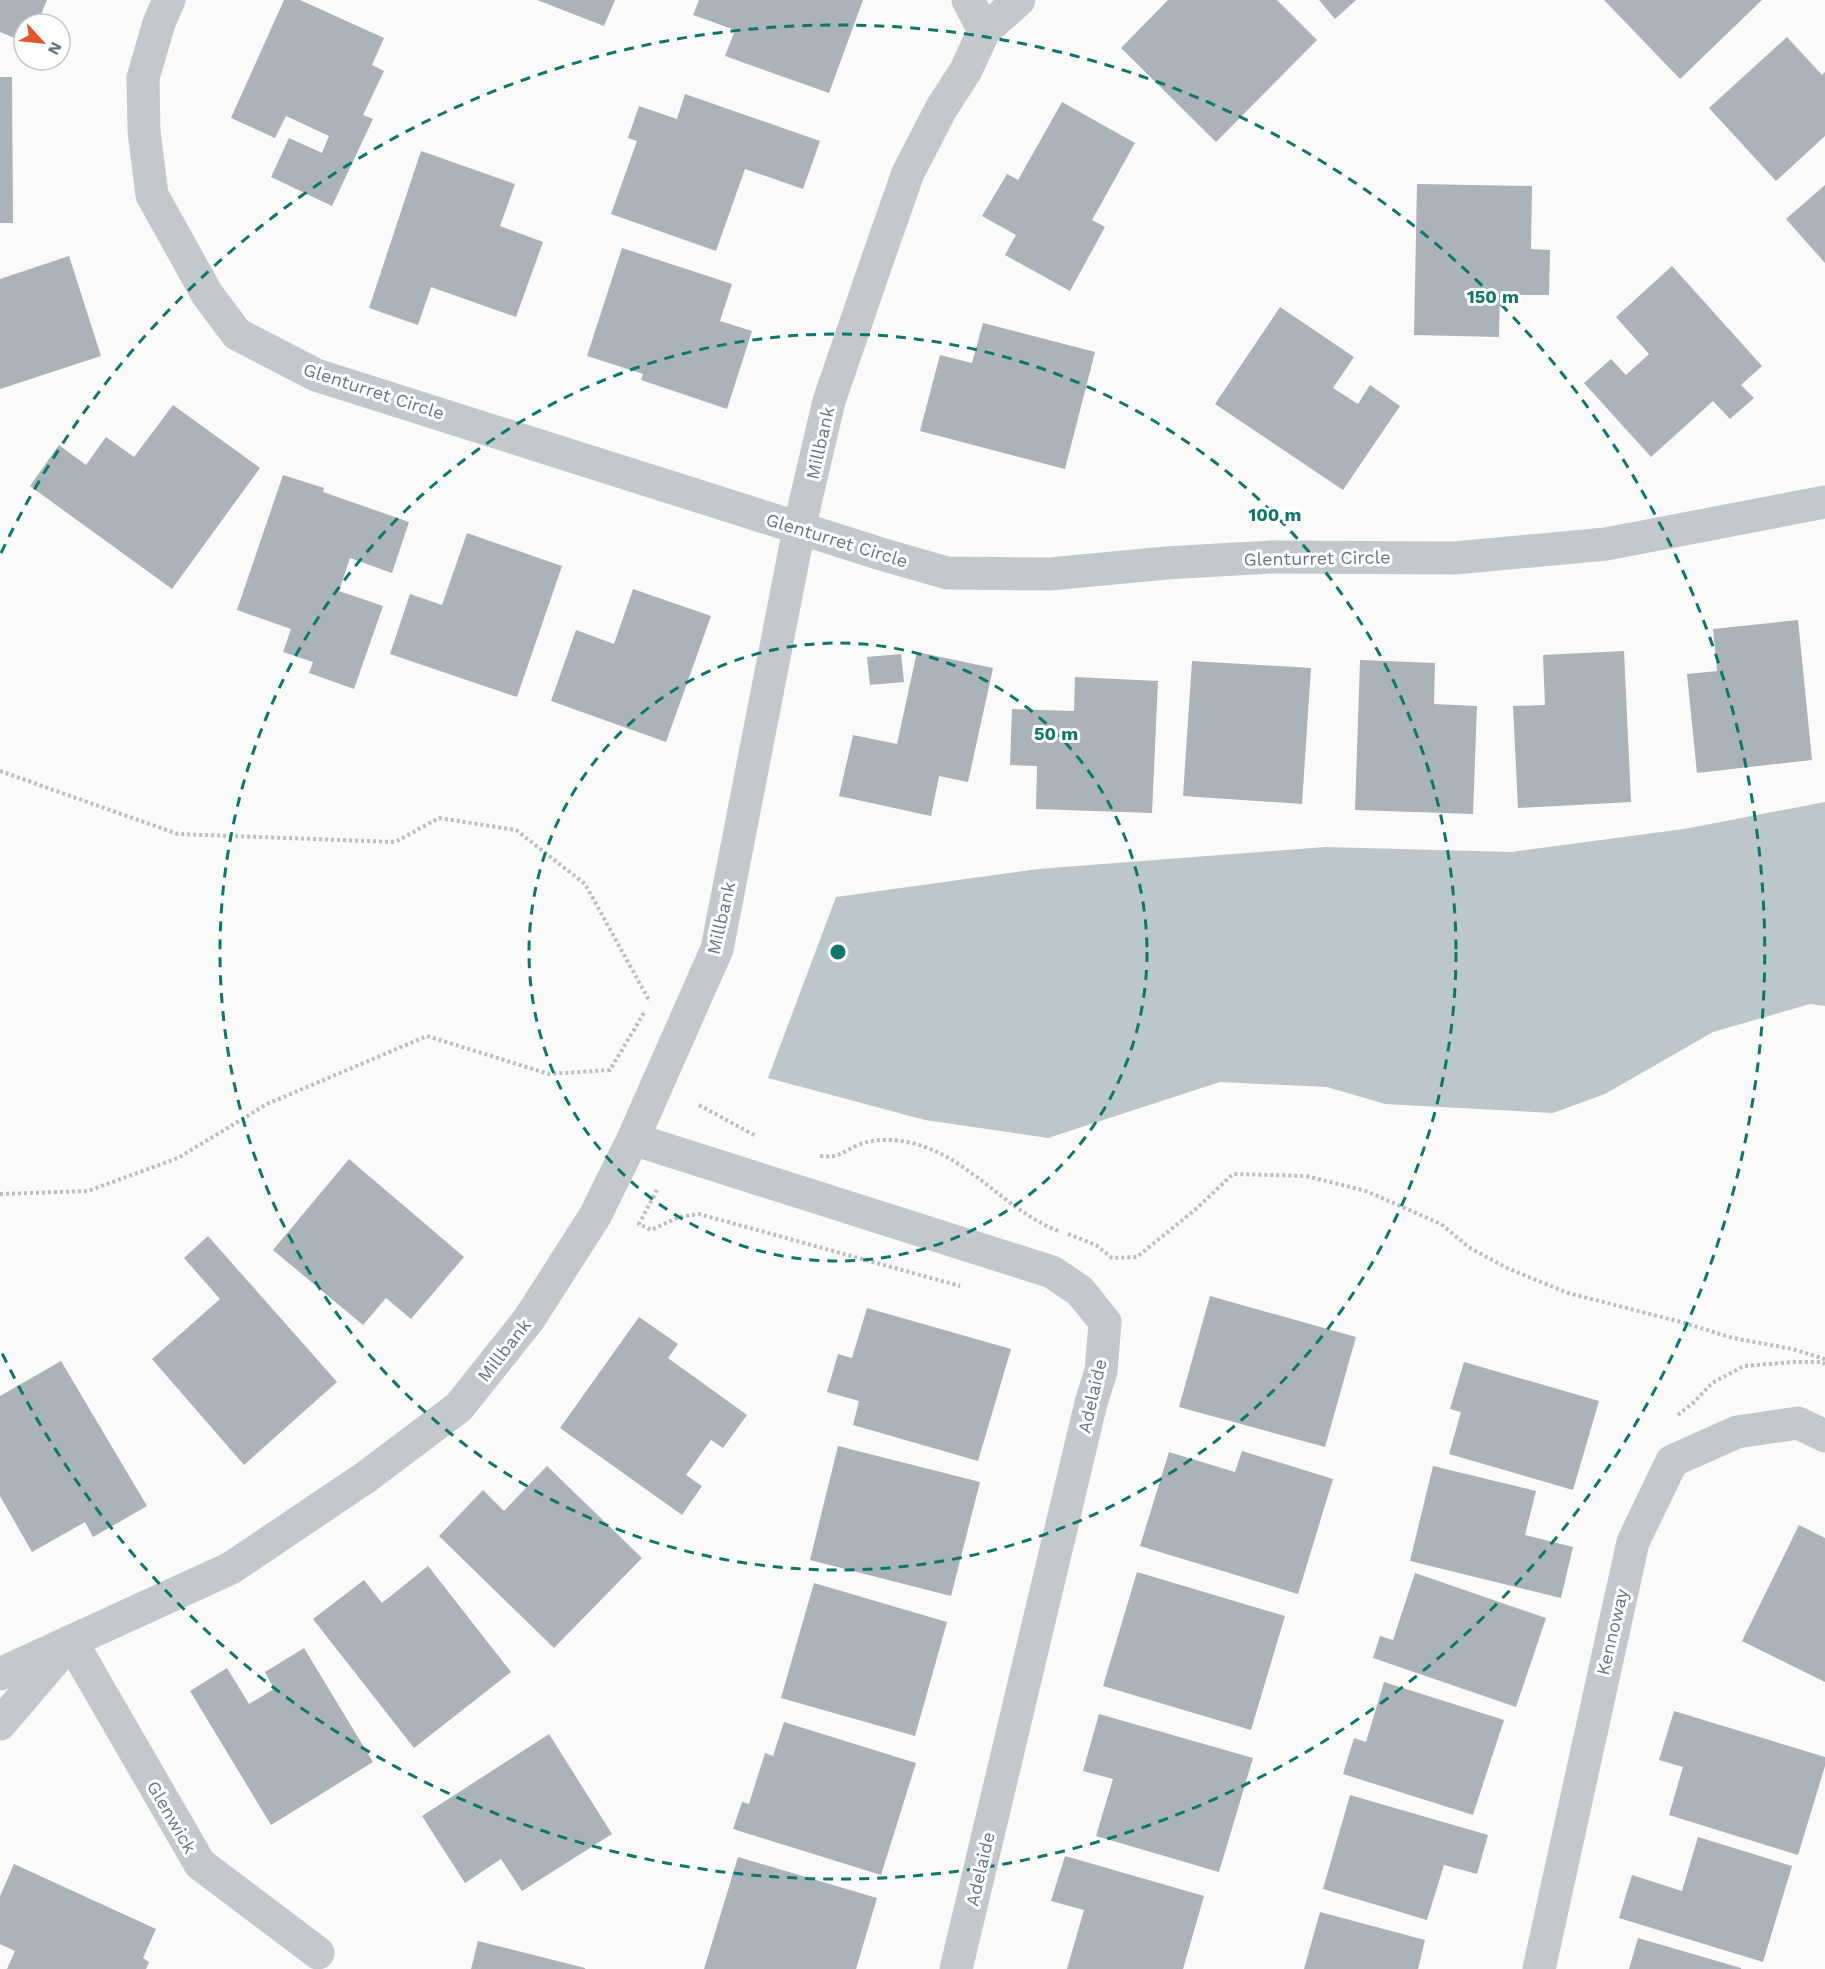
<svg xmlns="http://www.w3.org/2000/svg" width="1825" height="1969" viewBox="0 0 1825 1969" font-family="'Work Sans',sans-serif">
<style>
.water{fill:#bbc7cb}
.building{fill:#aab3b9}
.lines{fill:none;stroke-linecap:round;stroke-linejoin:round}
.path{stroke:#bbbfc2;stroke-width:4;stroke-dasharray:3 3;stroke-linecap:butt}
.minor{stroke:#c3c8cc;stroke-width:33}
.ring{fill:none;stroke:#0f766e;stroke-width:3;stroke-dasharray:10 8}
.labels{text-anchor:middle;dominant-baseline:central;stroke-width:6;stroke-linejoin:round;paint-order:stroke}
.street-label{font-size:18px;fill:#657683;stroke:#fff}
.centre{fill:#0f766e;stroke:#fff;stroke-width:3}
.ring-label{font-size:18px;text-anchor:middle;font-weight:bold;fill:#0f766e;stroke:#fff;stroke-width:6;stroke-linejoin:round;paint-order:stroke}
</style>
<rect width="100%" height="100%" fill="#fafaf8"/>
<path class="water" d="M1825 802V1006L1810 1004 1713 1032 1605 1094 1553 1113 1385 1104 1327 1087 1220 1082 1048 1138 925 1120 768 1078 836 897 1038 869 1325 847 1511 852 1684 829Z"/>
<path class="building" d="M0 0H47L37 24H24V42L0 32Z
M284 0H300L384 38 372 65 384 71 363 115 373 119 332 206 271 177 289 138 322 153 329 136 286 116 275 138 231 118Z
M537 0H615L604 26Z
M699 0H863L829 93 725 56 735 30 693 15Z
M1168 0H1277L1317 40 1216 142 1121 48Z
M1319 0H1356L1335 19Z
M1604 0H1762L1680 79Z
M1787 37 1822 75 1825 72V136L1776 181 1709 108Z
M0 77H12L13 223H0Z
M685 94 820 141 803 189 745 169 716 251 611 214 637 141 628 138 639 106 677 119Z
M1062 102 1135 143 1092 220 1105 227 1070 291 1005 255 1016 235 982 216 1007 174 1018 180Z
M421 151 515 184 500 226 543 242 516 317 431 287 418 325 369 308Z
M1417 184 1532 186 1531 249 1550 250 1549 295H1500L1499 337 1414 335Z
M1825 185V263L1786 219Z
M622 248 732 284 720 321 752 331 727 409 641 380 643 374 587 356Z
M69 256 101 356 0 389V279Z
M1672 266 1762 366 1741 385 1754 398 1730 419 1713 401 1651 457 1584 383 1611 359 1626 375 1649 354 1616 317Z
M1280 307 1354 357 1333 388 1358 404 1370 385 1400 406 1343 490 1215 404Z
M983 323 1095 352 1065 469 920 431 940 355 972 363Z
M173 405 260 468 172 589 30 486 59 445 86 465 106 437 134 457Z
M283 475 324 488 323 492 409 522 392 573 350 558 339 591 383 606 354 689 309 673 313 662 283 652 291 629 237 610Z
M467 533 562 566 517 697 390 654 410 594 442 605Z
M633 589 711 616 666 742 551 701 576 630 614 644Z
M1798 620 1812 760 1697 773 1687 674 1717 671 1713 629Z
M1624 651 1631 802 1518 808 1513 706 1545 705 1543 655Z
M917 652 993 668 968 782 939 776 931 816 839 796 853 735 897 744Z
M901 654 904 682 870 685 867 657Z
M1360 660 1435 663 1434 704 1477 706 1473 814 1355 810Z
M1192 661 1311 668 1302 804 1183 796Z
M1075 677 1158 681 1152 813 1036 809 1037 766 1010 765 1012 709 1074 711Z
M349 1159 464 1257 411 1319 386 1298 363 1325 273 1250Z
M208 1236 337 1382 244 1465 152 1359 220 1299 184 1258Z
M1210 1296 1356 1337 1325 1447 1179 1407Z
M867 1308 1011 1349 978 1461 853 1425 859 1401 827 1392 838 1354 852 1358Z
M639 1317 678 1344 668 1358 747 1415 723 1448 711 1440 686 1475 702 1486 682 1515 560 1428Z
M61 1361 147 1506 93 1537 85 1522 32 1552 0 1496V1396Z
M1464 1362 1599 1401 1573 1490 1449 1454 1461 1412 1450 1409Z
M838 1446 980 1482 951 1596 810 1560Z
M1242 1451 1333 1479 1298 1594 1140 1546 1169 1452 1235 1472Z
M547 1466 642 1558 554 1648 439 1536 483 1490 504 1511Z
M1433 1466 1536 1491 1525 1535 1573 1547 1561 1598 1410 1561Z
M1799 1525 1825 1538V1682L1742 1641Z
M428 1566 511 1672 414 1748 313 1619 364 1580 382 1603Z
M1137 1572 1285 1616 1251 1730 1103 1686Z
M1415 1573 1546 1618 1516 1707 1373 1658 1380 1636 1393 1640Z
M814 1583 947 1622 915 1736 781 1698Z
M304 1648 373 1762 271 1825 190 1691 227 1668 249 1704 274 1689 265 1672Z
M1384 1682 1504 1720 1473 1815 1343 1774 1354 1738 1366 1742Z
M1674 1711 1825 1757V1766L1798 1855 1669 1815 1683 1767 1659 1760Z
M1099 1714 1253 1758 1219 1872 1096 1836 1113 1779 1083 1771Z
M784 1722 916 1763 881 1875 733 1829 742 1802 749 1804 765 1753 773 1756Z
M549 1734 612 1834 522 1891 501 1859 465 1883 422 1816Z
M1350 1795 1488 1835 1477 1874 1444 1865 1427 1920 1323 1889Z
M1698 1837 1792 1866 1763 1962 1619 1918 1632 1875 1682 1891Z
M1065 1856 1204 1896 1183 1969H1067L1084 1910 1051 1901Z
M738 1857 877 1898 856 1969H704Z
M14 1864 156 1929 143 1958 149 1962 146 1969H7L15 1951 0 1944V1896Z
M1320 1912 1425 1940 1418 1969H1304Z
M1638 1938 1741 1968V1969H1629Z
M478 1941 585 1968V1969H471Z"/>
<g class="lines">
<path class="path" d="M0 771 178 834 395 842 439 818 516 830 585 884 650 1002
M699 1105 756 1136
M820 1156C841 1158 840 1153 858 1145 876 1138 894 1139 912 1143 970 1157 1006 1212 1061 1232
M657 1190 639 1224 651 1230 679 1217 699 1214 960 1286
M0 1194 88 1191 178 1158 267 1104 427 1036 549 1074 610 1070 645 1011
M1068 1234 1096 1245 1112 1258 1137 1257 1196 1209 1233 1174 1306 1176 1366 1191 1441 1224 1470 1248 1507 1268 1568 1293 1681 1322 1733 1338 1792 1349 1825 1359
M1678 1415 1694 1402 1712 1383 1744 1366 1794 1362H1820L1825 1364"/>
<path class="minor" d="M169 0 159 23 143 78 144 131 152 195 207 294 237 334 316 375 881 554 947 573 1050 574 1166 563 1271 557 1455 558 1606 544 1825 502
M968 0 984 31
M633 1139 1052 1272 1080 1291 1105 1322 1101 1371 1091 1403 956 1969
M71 1641 200 1864 318 1953
M0 1674 231 1568 366 1477 459 1407 529 1319 595 1216 633 1139 717 949 799 529 829 401 876 264 908 173 941 109 966 70 984 31 1019 0
M0 1724 64 1649
M1539 1969 1633 1542 1672 1461 1737 1432 1798 1423 1825 1436"/>
</g>
<g class="ring">
<circle cx="838" cy="952" r="309"/>
<circle cx="838" cy="952" r="618"/>
<path d="M1 553A927 927 0 1 1 1 1351"/>
</g>
<g class="labels">
<g class="street-label">
<text transform="translate(374 391) rotate(18)">Glenturret Circle</text>
<text transform="translate(820 443) rotate(-77)">Millbank</text>
<text transform="translate(837 540) rotate(17)">Glenturret Circle</text>
<text transform="translate(1317 558) rotate(-1)">Glenturret Circle</text>
<text transform="translate(721 918) rotate(-77)">Millbank</text>
<text transform="translate(504 1350) rotate(-52)">Millbank</text>
<text transform="translate(1092 1396) rotate(-77)">Adelaide</text>
<text transform="translate(1612 1632) rotate(-77)">Kennoway</text>
<text transform="translate(172 1817) rotate(60)">Glenwick</text>
<text transform="translate(980 1869) rotate(-77)">Adelaide</text>
</g>
</g>
<circle cx="838" cy="952" r="9" class="centre"/>
<g class="ring-label">
<text x="1493" y="303">150 m</text>
<text x="1275" y="521">100 m</text>
<text x="1056" y="740">50 m</text>
</g>
<g transform="translate(42 42) rotate(117)"><circle r="28" fill="#ffffff" stroke="#c1c8cd" stroke-width="1.5"/>
<path d="M0-4.5L10 22L0 15L-10 22Z" fill="#e4572e"/>
<text y="-9" font-size="16" font-weight="bold" text-anchor="middle" fill="#657683">N</text>
</g>
</svg>
